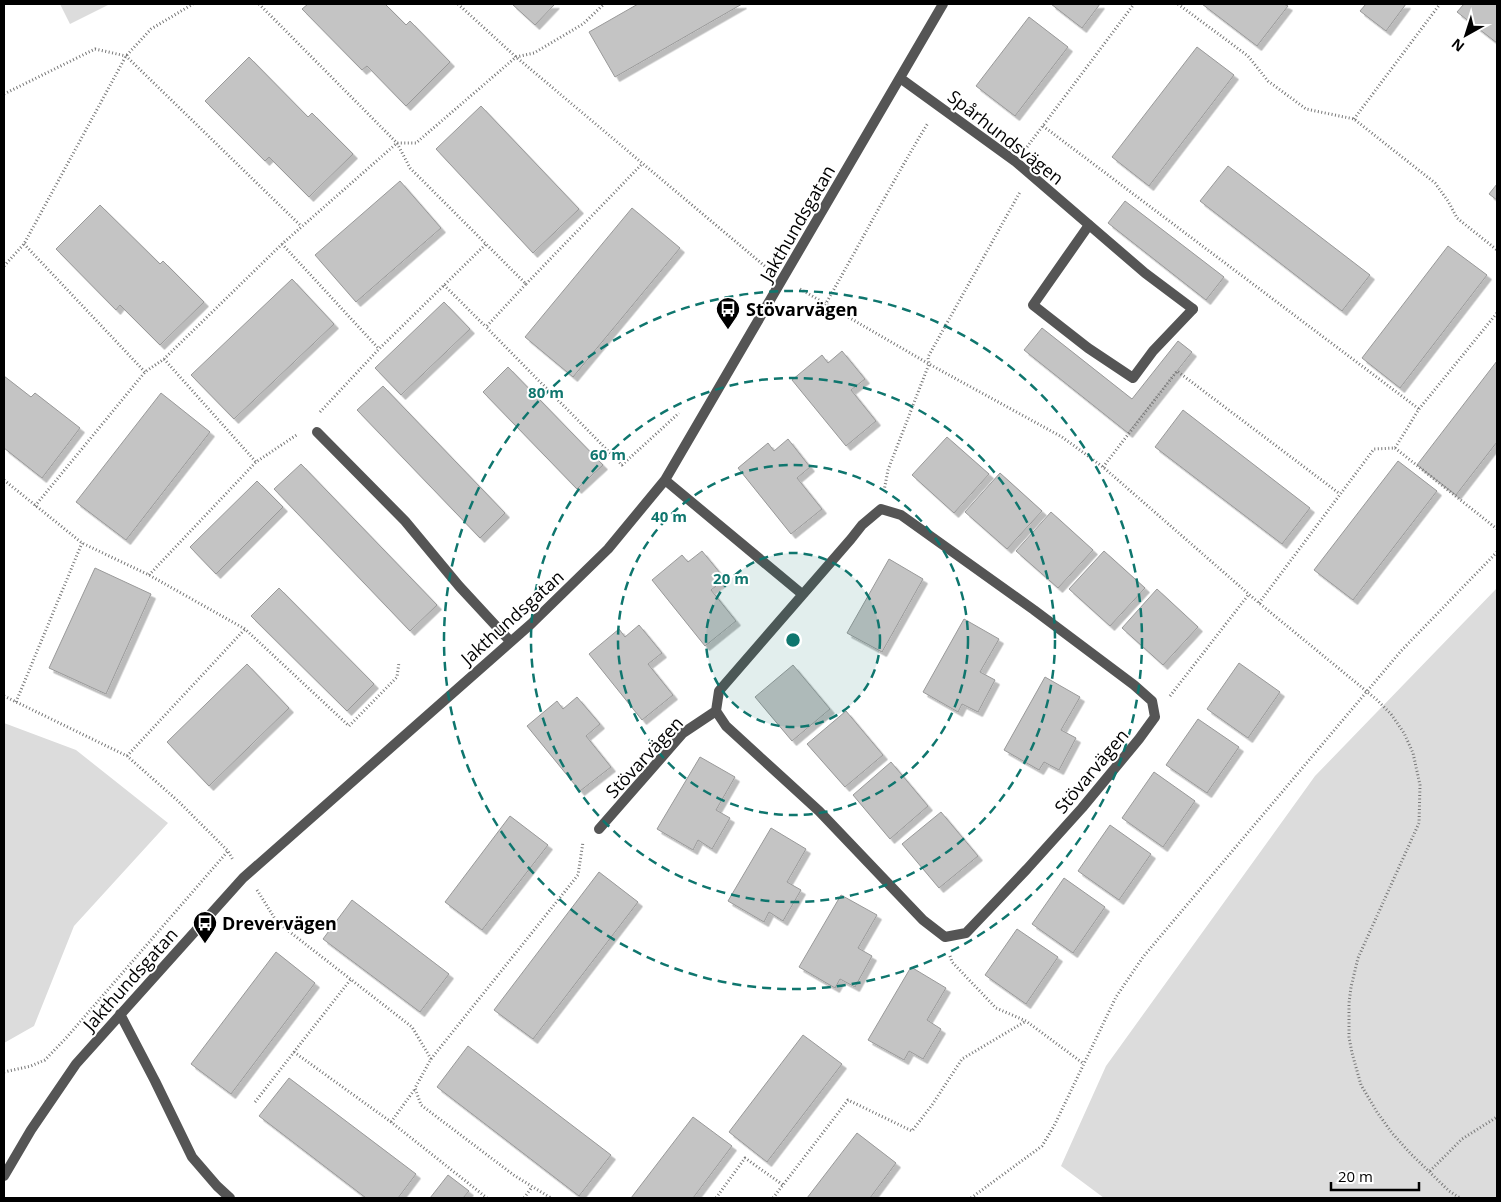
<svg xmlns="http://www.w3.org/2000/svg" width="1501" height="1202" viewBox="0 0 1501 1202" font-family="'Open Sans',sans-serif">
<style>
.green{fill:#dcdcdc}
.building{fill:#c4c4c4;stroke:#999;filter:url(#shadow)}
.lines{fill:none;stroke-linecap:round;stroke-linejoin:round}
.path{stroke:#777;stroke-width:3;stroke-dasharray:1 2.5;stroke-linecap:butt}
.lane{stroke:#555;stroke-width:10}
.street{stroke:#555;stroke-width:10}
.ring{fill:none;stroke:#0f766e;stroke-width:2.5;stroke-dasharray:9 6}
.labels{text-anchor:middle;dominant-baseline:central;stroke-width:4;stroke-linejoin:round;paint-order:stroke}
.street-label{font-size:18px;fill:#000;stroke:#fff}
.poi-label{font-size:18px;font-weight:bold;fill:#000;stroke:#fff;text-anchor:start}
.centre{fill:#0f766e;stroke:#fff;stroke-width:2.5}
.ring-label{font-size:15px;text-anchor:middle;font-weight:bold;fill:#0f766e;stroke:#fff;stroke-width:4;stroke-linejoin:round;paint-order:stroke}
</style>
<defs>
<filter id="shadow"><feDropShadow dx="4.5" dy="4.5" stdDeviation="0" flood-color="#0004"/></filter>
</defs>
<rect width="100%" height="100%" fill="#fff"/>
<path class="green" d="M60 4H110L70 24Z
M1497 588V1198H1104L1061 1166 1106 1066 1315 776Z
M4 723 76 750 168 823 74 926 34 1026 4 1043Z"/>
<path class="building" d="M308 4H385L406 25 410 21 450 62 406 106 367 66 362 70 302 9Z
M512 4H555L535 25Z
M638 4H742L615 77 589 32Z
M1051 4H1100L1082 28Z
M1202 4H1284L1288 6 1257 46Z
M1366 4H1406L1386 31 1360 11Z
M1464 4H1497V43L1457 12Z
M1029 17 1068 47 1015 116 976 86Z
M1197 47 1234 75 1149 186 1112 157Z
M249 57 308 117 312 113 353 154 309 197 269 157 265 161 205 101Z
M481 106 579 209 533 253 436 149Z
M1228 166 1370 275 1342 311 1200 201Z
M400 181 441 228 356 302 315 255Z
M1497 184V200L1489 194Z
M1125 201 1224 277 1206 300 1108 223Z
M100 205 160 264 163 261 204 302 160 345 120 305 116 310 56 249Z
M632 208 680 248 573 377 525 337Z
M1448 246 1487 275 1400 388 1362 358Z
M292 279 334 324 234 419 191 375Z
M444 302 470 329 401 395 375 368Z
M1042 328 1132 399 1178 341 1192 352 1128 433 1024 350Z
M842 351 865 379 851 390 876 421 846 446 792 380 822 355 828 363Z
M1497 361V442L1456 495 1417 465Z
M508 367 603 465 577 489 483 392Z
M4 376 31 397 35 393 80 428 42 478 4 448Z
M383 386 505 513 480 538 357 410Z
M161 393 210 432 126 540 76 502Z
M1183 410 1310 508 1282 544 1155 447Z
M947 437 989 474 954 513 912 475Z
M788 439 810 467 797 478 822 509 791 534 738 468 768 443 774 451Z
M1398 461 1437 491 1353 600 1314 570Z
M301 464 437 605 410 631 274 489Z
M1000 473 1042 511 1007 549 965 512Z
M257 481 283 507 216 574 190 547Z
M1051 512 1093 550 1058 588 1016 551Z
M702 551 725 579 711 590 736 621 705 646 652 580 682 555 688 562Z
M1104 551 1145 588 1110 626 1069 589Z
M889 559 923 579 882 652 847 633Z
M95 568 151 594 106 694 49 668Z
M279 588 374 684 347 711 251 616Z
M1157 589 1198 627 1163 665 1122 628Z
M964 619 999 639 980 672 995 680 978 712 962 704 958 712 923 692Z
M639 625 662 653 648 664 673 695 642 720 589 654 619 629 625 637Z
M1239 663 1280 692 1248 738 1207 709Z
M247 664 289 708 209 786 167 742Z
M793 665 830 709 792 741 755 697Z
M1045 677 1080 697 1061 730 1076 738 1059 770 1044 762 1039 770 1004 750Z
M577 697 600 724 586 736 611 767 580 791 527 726 557 701 563 709Z
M846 711 883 755 845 787 807 744Z
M1198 719 1239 747 1207 793 1166 765Z
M700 757 735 777 716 810 730 818 712 849 698 840 693 850 657 829Z
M891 762 928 806 890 839 853 795Z
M1154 772 1195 801 1163 847 1122 818Z
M941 812 978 856 939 888 902 844Z
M510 816 548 845 482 930 445 902Z
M1110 825 1151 854 1119 900 1078 871Z
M771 828 806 849 787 882 801 890 783 921 769 912 764 922 728 901Z
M599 872 638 902 533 1039 494 1010Z
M1064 878 1105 907 1073 953 1032 924Z
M841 895 877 915 858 948 872 956 855 987 840 979 835 988 799 967Z
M352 900 449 974 420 1012 323 939Z
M1017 929 1058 957 1026 1004 985 975Z
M276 952 315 983 231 1094 191 1064Z
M911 967 946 988 927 1020 941 1029 923 1059 909 1051 904 1060 868 1040Z
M803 1035 842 1064 767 1162 729 1132Z
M468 1046 611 1155 579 1196 437 1087Z
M289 1078 416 1174 398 1198H366L259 1116Z
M693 1117 732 1146 693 1198H631Z
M857 1133 896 1163 870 1198H807Z
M448 1175 469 1191 463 1198H430Z"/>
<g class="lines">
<path class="path" d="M259 4 397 143 410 168 526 284 486 327 622 465 679 413
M458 4 516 57 767 268
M1178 4 1248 56 1268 81 1306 109 1354 119 1435 183 1448 201 1457 218 1497 250
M4 94 95 49 126 56 301 226
M1354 119 1440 4
M1043 126 1419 409
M1027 147 1134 4
M24 244 145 372
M282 244 379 349
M4 266 24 244 126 56 151 29 193 4
M526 284 642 164
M444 285 486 327
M800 289 929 364 1062 437 1103 467 1259 603 1376 699 1391 714 1404 733 1413 753 1420 785 1419 823 1358 958 1351 987 1349 1003V1037L1352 1053 1361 1085 1377 1112 1392 1133 1410 1153 1449 1191 1460 1198
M825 305C860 244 892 182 928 123
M164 359 256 462
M320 412 379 349 486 244
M1395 448 1497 529
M1103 467 1177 371 1340 494
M4 480 82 543 149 575 245 629 349 726 397 677 399 662
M884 491 888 470 929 364 928 357 1020 192
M35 506 145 372 164 359 282 244 397 143H416L516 57 534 53 583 24 604 4
M149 575 256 462 298 434
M1259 603 1374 449 1395 448 1419 409 1497 313
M4 696 127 756 178 801 228 851 233 860
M1170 696 1249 594
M16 702 82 543
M127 756 245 629
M257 890 277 922 412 1027 431 1059 415 1088 421 1105 515 1176 551 1198
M950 956 952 962 996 1008 1026 1021 1084 1064
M294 1052 391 1122 487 1198
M431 1059 578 875 583 842
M4 1072 31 1066 45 1060 67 1037 228 851
M255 1102 351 979
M391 1122 415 1089
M1430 1171 1462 1139 1497 1117
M524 1198 532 1187
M716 1198 745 1158 783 1185
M773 1198 848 1100 912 1131 932 1105 962 1059 1026 1021
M971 1198 1042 1146 1054 1126 1116 997 1143 957 1401 651 1497 552"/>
<path class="lane" d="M1089 225 1033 305 1088 348 1133 378 1153 351 1193 309
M317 432 405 521 459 586 510 641"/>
<path class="street" d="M900 78 1016 162 1145 273 1193 309
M665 480 802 594
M599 829 683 733 716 711 719 691 851 539 862 525 881 509 901 515 1034 610 1134 685 1152 701 1155 717 1139 739 1082 808 1027 869 966 933 945 937 923 920 819 811 726 726 716 711
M120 1014 155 1081 192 1157 217 1186 230 1198
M4 1176 31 1130 76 1064 243 878 531 624 608 549 665 480 943 4"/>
</g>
<circle cx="793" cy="640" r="87" fill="#0f766e" fill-opacity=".12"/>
<g class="ring">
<circle cx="793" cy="640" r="87"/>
<circle cx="793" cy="640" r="175"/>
<circle cx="793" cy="640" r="262"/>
<circle cx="793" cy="640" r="349"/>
</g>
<defs>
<g id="bus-pin" transform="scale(1.25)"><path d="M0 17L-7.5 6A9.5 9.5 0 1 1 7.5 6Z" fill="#000" stroke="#fff"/><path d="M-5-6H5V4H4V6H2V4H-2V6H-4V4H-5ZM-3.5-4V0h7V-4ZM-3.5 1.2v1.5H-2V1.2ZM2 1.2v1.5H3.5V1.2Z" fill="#fff"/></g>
</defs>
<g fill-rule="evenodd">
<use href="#bus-pin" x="728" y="309"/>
<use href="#bus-pin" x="205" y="923"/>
</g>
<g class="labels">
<g class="street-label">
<text transform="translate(1006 137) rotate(38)">Spårhundsvägen</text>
<text transform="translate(797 223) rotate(-60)">Jakthundsgatan</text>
<text transform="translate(512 617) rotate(-42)">Jakthundsgatan</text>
<text transform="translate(644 757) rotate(-47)">Stövarvägen</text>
<text transform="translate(1091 771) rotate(-50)">Stövarvägen</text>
<text transform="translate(130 979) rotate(-48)">Jakthundsgatan</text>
</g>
<g class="poi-label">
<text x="746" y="309">Stövarvägen</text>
<text x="222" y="923">Drevervägen</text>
</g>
</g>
<circle cx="793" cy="640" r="8" class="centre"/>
<g class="ring-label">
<text x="546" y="398">80 m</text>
<text x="608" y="460">60 m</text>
<text x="669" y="522">40 m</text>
<text x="731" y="584">20 m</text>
</g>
<rect width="1501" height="1202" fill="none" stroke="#000000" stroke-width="10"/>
<g transform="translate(1466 35) rotate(219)" stroke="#ffffff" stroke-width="4" paint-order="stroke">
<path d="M0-4L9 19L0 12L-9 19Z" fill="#000000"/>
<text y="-8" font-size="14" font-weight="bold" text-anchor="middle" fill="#000000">N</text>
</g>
<path d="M1331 1182v8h88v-8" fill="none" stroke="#000000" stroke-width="2.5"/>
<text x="1338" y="1182" font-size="15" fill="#000000" stroke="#ffffff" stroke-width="4" paint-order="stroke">20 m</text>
</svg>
